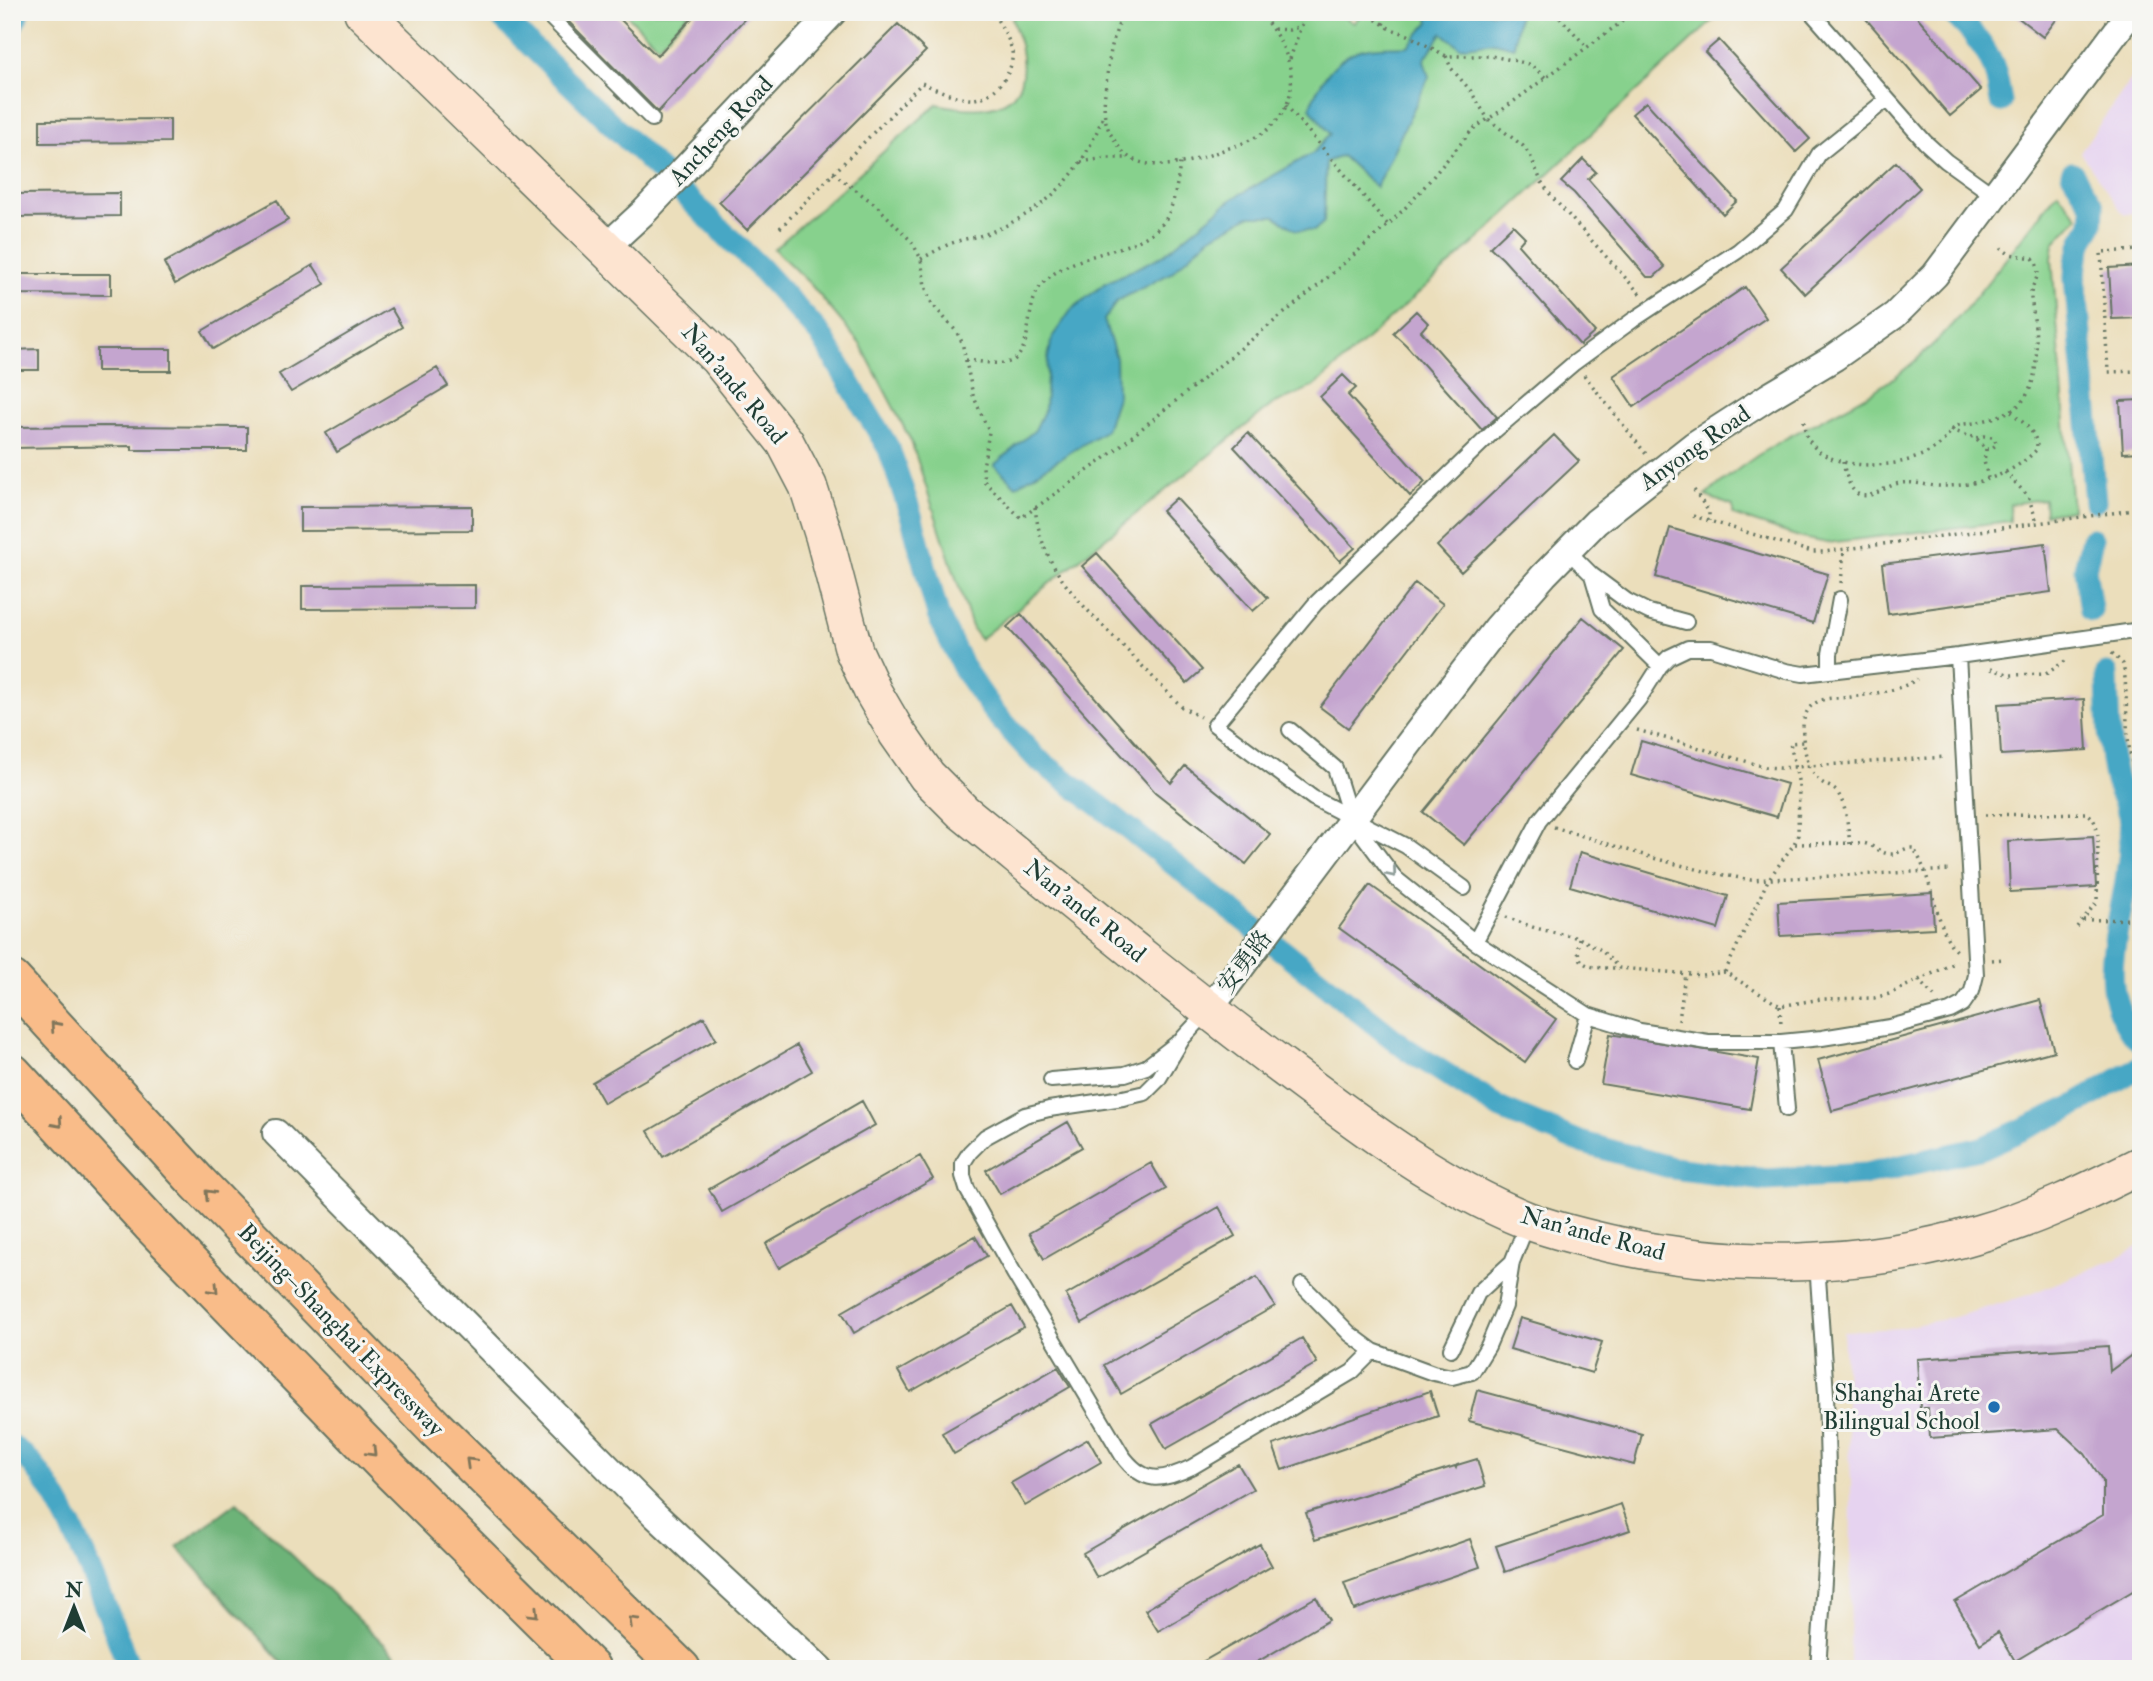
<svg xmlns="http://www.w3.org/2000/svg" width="2153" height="1681" viewBox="0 0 2153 1681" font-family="'IM FELL Double Pica','Noto Serif SC',serif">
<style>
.built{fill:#e6d3f0}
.green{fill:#87d18d;stroke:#538760;stroke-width:2}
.forest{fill:#6db378;stroke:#467856;stroke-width:2}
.water{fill:#46a7c5;stroke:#32727c;stroke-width:2}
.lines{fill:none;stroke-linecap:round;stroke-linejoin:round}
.canal{stroke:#46a7c5;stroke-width:23}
.building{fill:#c4a5cf}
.lane-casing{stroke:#667563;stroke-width:18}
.street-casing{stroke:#667563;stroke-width:30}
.secondary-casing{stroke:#667563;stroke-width:40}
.highway-casing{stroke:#667563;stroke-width:42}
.path{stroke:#667563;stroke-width:3.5;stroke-dasharray:2 5;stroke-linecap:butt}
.lane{stroke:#fff;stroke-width:14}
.street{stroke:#fff;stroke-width:26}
.secondary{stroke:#fde4d0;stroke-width:37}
.highway{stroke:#f9bc89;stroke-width:38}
.oneway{stroke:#8f9e9a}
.oneway2{stroke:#81765a}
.poi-dot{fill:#1f6fb2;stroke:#f6f6f2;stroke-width:2.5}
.labels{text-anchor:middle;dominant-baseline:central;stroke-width:6;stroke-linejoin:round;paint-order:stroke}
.street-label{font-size:24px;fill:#1f3d34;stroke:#f6f6f2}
.poi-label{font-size:24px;fill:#1f3d34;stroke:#f6f6f2;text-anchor:end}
</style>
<rect width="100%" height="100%" fill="#f6f6f2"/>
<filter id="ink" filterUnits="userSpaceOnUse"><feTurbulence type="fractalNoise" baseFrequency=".0143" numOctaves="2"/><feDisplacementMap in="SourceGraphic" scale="14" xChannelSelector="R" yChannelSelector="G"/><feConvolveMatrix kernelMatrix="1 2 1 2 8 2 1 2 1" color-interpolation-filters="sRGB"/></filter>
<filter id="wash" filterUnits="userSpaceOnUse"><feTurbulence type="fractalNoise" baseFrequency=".00686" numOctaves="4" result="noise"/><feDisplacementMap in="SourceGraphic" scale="28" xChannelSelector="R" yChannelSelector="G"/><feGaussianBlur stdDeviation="1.57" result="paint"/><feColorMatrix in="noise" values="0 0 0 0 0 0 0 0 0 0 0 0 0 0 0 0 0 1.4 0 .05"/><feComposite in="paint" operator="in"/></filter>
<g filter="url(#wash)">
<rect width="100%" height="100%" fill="#ebdebb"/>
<path class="built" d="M2141 65V211L2124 215 2080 152Z
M2141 1245V1669H1850L1851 1482 1843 1331 1900 1328 1955 1317 2028 1295 2115 1259Z"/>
<path class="green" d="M624 12H690L658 46Z
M1017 12H1335L1354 23 1363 12H1722L1483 235 1315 386 1273 404 980 639 973 630 911 441 861 345 811 285 774 249 937 104C1012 120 1040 93 1012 19Z
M2058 192 2078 217 2054 243 2052 259 2072 510 2045 514 2044 499 2010 504V521L1827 543 1802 538 1733 515V506L1705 496C1727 477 1749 460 1774 445 1817 420 1865 401 1904 370 1962 325 2010 250 2058 192Z"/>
<path class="forest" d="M237 1502 410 1669H288L177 1547Z"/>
<path class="water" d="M1426 12H1519L1514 47 1494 42 1460 47 1442 33 1424 60 1429 77 1376 187 1342 156 1326 162 1324 222 1314 231 1296 230 1275 216H1249L1209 238 1171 273 1117 301 1104 320 1116 358 1117 397 1106 430 1016 486 994 465 1035 430 1045 409 1048 357 1053 336 1072 309 1107 282 1162 256 1232 199 1313 153 1330 134 1310 108C1318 83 1336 55 1364 49 1378 46 1394 47 1408 46L1429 22Z"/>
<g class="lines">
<path class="canal" d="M496 12 759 267 820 334 889 449 911 515 938 615 964 669 993 711 1036 758 1104 809 1405 1048 1501 1109 1580 1142 1673 1168 1766 1180 1866 1174 1982 1148 2074 1106 2141 1066
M1951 12C1969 28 1988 48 1995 72 1998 81 1999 92 2001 101
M12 25 19 12
M2072 173 2093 206 2092 225 2083 240 2076 262 2075 278 2095 501
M2091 610 2085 569 2092 539
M2107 674C2108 708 2108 747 2116 781 2120 794 2129 807 2130 821 2131 839 2130 857 2127 874 2121 923 2097 981 2127 1025 2131 1032 2134 1037 2141 1041
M12 1447C60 1472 108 1616 130 1669"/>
</g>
<g id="blocks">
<path class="building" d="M559 12H613L657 56 698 12H751L658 112Z
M1860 12H1913L1981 90 1950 116Z
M2011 12H2062L2043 37Z
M898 24 926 51 747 230 719 202Z
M1719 40 1810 139 1796 152 1705 52Z
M1646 102 1737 201 1723 214 1632 114Z
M170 119V142L40 143V120Z
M1583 159 1596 172 1588 179 1665 267 1654 277H1647L1574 193 1561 182Z
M1896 162 1920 188 1805 294 1781 268Z
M120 193V216L12 217V194Z
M277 200 288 220 175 284 164 263Z
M1513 225 1525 237 1518 245 1595 332 1580 345 1503 259 1490 247Z
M313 265 325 284 213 349 202 331Z
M2141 266V318L2112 319 2109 268Z
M12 274H111V295L12 294Z
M1745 287 1766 318 1634 407 1613 376Z
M391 308 402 327 291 392 279 374Z
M1416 311 1428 323 1421 331 1497 417 1482 430 1406 345 1393 333Z
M39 349V370H12V350Z
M97 349H171V371H97Z
M437 368 448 386 337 452 326 433Z
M1343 375 1356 388 1348 395 1425 482 1410 496 1320 397Z
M2141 400V452L2123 453 2120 401Z
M103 426 247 427V450H132V446L12 448V427Z
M1248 433 1355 548 1340 561 1234 447Z
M1554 435 1579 461 1461 572 1437 546Z
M1176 498 1268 598 1253 611 1162 511Z
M472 506V530L300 531V507Z
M1670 528 1828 574 1813 623 1656 577Z
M2045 543 2051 592 1888 614 1882 564Z
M1097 553 1202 670 1187 683 1082 566Z
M1415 583 1443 604 1348 728 1320 707Z
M475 585V608L302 609V586Z
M1021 614 1171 783 1185 766 1270 834 1246 864 1155 792 1007 627Z
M1583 617 1624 650 1464 845 1423 812Z
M2084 699 2087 750 2001 755 1998 704Z
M1641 741 1787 784 1777 817 1631 775Z
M2093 836 2096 887 2010 892 2008 841Z
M1580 852 1728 896 1718 929 1570 886Z
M1370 885 1556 1019 1525 1062 1339 928Z
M1932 893 1934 928 1780 936 1778 902Z
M2040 1000 2054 1051 1832 1111 1818 1060Z
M704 1017 716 1039 604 1103 592 1082Z
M1610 1034 1759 1059 1750 1109 1601 1084Z
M797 1045 812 1071 663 1157 648 1131Z
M862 1101 875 1125 722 1212 709 1189Z
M1068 1122 1082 1147 1000 1194 986 1170Z
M920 1156 933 1179 779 1268 766 1244Z
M1151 1163 1166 1189 1044 1259 1029 1233Z
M1219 1207 1235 1236 1082 1323 1066 1295Z
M975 1236 987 1256 854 1333 842 1312Z
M1257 1277 1275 1306 1121 1394 1104 1365Z
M1012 1306 1024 1327 910 1392 898 1371Z
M1520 1318 1602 1342 1592 1373 1510 1349Z
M1302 1338 1317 1363 1166 1449 1152 1424Z
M2108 1346 2110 1371 2141 1348V1586L2015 1661 1998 1632 1980 1644 1955 1602 2103 1515V1481L2085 1454 2058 1429 1930 1438 1928 1408H1920L1917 1359Z
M1058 1367 1070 1387 954 1454 942 1433Z
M1477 1390 1642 1434 1634 1465 1469 1421Z
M1430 1391 1438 1416 1282 1470 1273 1445Z
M1088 1439 1101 1462 1025 1506 1011 1483Z
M1477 1459 1485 1486 1315 1540 1306 1513 1455 1466 1456 1468 1457 1465Z
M1238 1464 1253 1489 1097 1578 1083 1553Z
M1621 1504 1630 1530 1505 1572 1496 1546Z
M1470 1539 1480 1567 1354 1610 1344 1583Z
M1260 1544 1272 1566 1158 1631 1145 1610Z
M1316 1597 1329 1620 1245 1669H1190Z"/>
</g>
</g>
<g filter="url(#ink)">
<use href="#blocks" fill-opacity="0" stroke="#667563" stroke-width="2"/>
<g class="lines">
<g class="lane-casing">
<path id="lane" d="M545 12 652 119
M1811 12 1925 142 1946 161 1996 197
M1567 550 1592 575 1627 601 1649 612 1686 622
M1592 575 1602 609 1660 666
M1830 669V654L1840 599
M1290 730 1335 768 1351 819 1395 878 1475 942 1588 1015 1640 1031 1708 1042H1781L1822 1038 1890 1027 1950 1011 1963 1004 1972 991 1976 975 1958 656
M1464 888 1406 846 1313 798 1215 725 1315 604 1491 434 1574 363 1633 320 1738 251 1786 210 1819 154 1886 100
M1475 942 1539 821 1639 699 1660 666 1669 657 1688 648H1711L1786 671 1803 674 1958 656 2141 630
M1208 1011 1183 1038 1158 1080 1145 1093 1123 1098 1049 1109 1025 1115 985 1137 970 1152 963 1163V1176L967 1189 1015 1275 1122 1455C1143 1484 1161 1482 1192 1467L1352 1372 1373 1351
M1781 1042 1787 1109
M1575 1061 1588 1015
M1051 1080 1125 1074 1146 1067 1177 1043
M1817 1263 1826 1394 1829 1507 1818 1669
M1302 1285 1350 1334 1373 1351 1433 1373 1452 1377 1472 1372 1488 1346 1505 1306 1512 1262 1528 1222
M1451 1349 1478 1293 1512 1262"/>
</g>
<g class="street-casing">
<path id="street" d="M606 247 645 211 833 12
M1208 1011 1444 697 1497 628 1544 575 1596 522 1694 445 1768 397 1835 357 1895 315 1935 275 2131 12
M276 1133 654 1514 820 1669"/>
</g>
<g class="secondary-casing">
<path id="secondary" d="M363 12 718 358 785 442 808 486 824 536 854 651 873 692 897 733 927 776 963 812C1069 898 1174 985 1283 1067 1360 1125 1436 1183 1526 1220 1554 1231 1586 1238 1616 1245 1736 1270 1863 1269 1981 1233 2036 1217 2089 1191 2141 1165"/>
</g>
<g class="highway-casing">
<path id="highway" d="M12 980 197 1182 435 1428 681 1669
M12 1073 151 1224 391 1471 591 1669"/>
</g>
<path class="path" d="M1105 12 1119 21
M1125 12C1112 34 1109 59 1106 84 1103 108 1102 124 1117 144 1121 150 1126 156 1132 159 1157 171 1190 163 1215 153 1231 147 1250 142 1264 132 1310 98 1291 46 1258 12
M1364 12 1389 28 1408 35 1446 56H1491L1517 61 1531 65 1546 78
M1555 12 1587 47
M1383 24 1390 12
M1274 29 1289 30 1301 26
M1446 56 1451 68 1470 90 1488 119 1523 146 1530 155 1541 181 1552 197 1642 296
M1290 59 1301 26 1312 12
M1286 105 1388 225
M1081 162 1106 158H1128
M833 173 876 205 912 242 921 259 925 286 932 304 956 331 962 342 973 395 989 432 983 467 984 481 1021 518 1104 459 1319 285 1388 225 1414 199 1473 129 1502 110 1635 12
M780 228 922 83C936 89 953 97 969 99 992 101 1015 74 1012 51 1009 37 1000 24 992 12
M2141 250 2101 252 2108 372 2141 371
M921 259C932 253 943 246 955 242 966 238 979 237 991 232 1048 209 1082 174 1103 116
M966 360C979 361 1003 367 1014 360 1035 344 1023 303 1044 282 1078 247 1148 255 1168 215 1175 200 1178 179 1180 163
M1584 375 1646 454
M1804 421C1804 472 1887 471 1920 456 1928 453 1936 448 1942 442 1948 437 1950 430 1957 426 1963 423 1971 424 1978 422 1988 420 1999 416 2008 412 2047 394 2036 331 2031 298 2029 282 2046 277 2033 258L2009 254 2001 248
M1951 430 1976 438 1986 449H1991L1997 444 1993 437 1984 436 1976 438
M1986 449 1984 461 1988 478
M1843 462C1845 472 1849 491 1860 495 1874 499 1887 484 1901 483 1915 481 1930 487 1944 486 1976 486 2015 474 2037 449 2038 432 2021 421 2010 411
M2005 472 2028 496 2037 522
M1694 490 1709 512V521
M1035 507C1041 566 1075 598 1114 637 1137 660 1159 684 1182 707L1200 717
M1693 516 1812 552H1824L2141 509
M1841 583 1844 550
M2112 653 2123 664C2130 701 2121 750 2141 784
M1991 669 2011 675 2046 674 2068 659
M1637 730 1766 767 1779 768 1946 757
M2132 758 2141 756
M1985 815 2086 813C2095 817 2097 828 2098 837L2097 902 2076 928
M1554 827 1653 858 1708 872 1751 880 1952 870
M1795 844 1863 843C1874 845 1881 854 1891 854 1900 854 1904 847 1913 848 1933 875 1936 932 1957 952
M1850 844C1848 829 1847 810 1840 797 1836 787 1827 787 1820 781 1806 771 1799 732 1805 716 1807 711 1809 707 1814 704 1825 696 1838 699 1851 697 1871 694 1900 691 1917 679
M1506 917 1535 928 1579 938 1601 950 1619 968 1702 975 1725 972 1780 1006 1821 999 1874 998 1889 994 1957 962
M2083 920 2141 919
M1579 938C1573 970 1594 968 1619 968
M1992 960 2004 959
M1725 972 1768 880 1794 844 1798 835 1799 785 1790 743 1803 742
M1918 980 1936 998
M1780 1006 1781 1025
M1679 1021 1685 974"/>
<use href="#lane" class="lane"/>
<use href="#street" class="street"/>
<use href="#secondary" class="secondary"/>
<use href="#highway" class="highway"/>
</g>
<defs><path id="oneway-chevron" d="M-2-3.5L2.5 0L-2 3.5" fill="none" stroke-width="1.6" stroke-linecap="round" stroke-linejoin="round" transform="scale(1.75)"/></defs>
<use class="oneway" href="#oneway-chevron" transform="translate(1392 873) rotate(50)"/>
<g class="oneway2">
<use href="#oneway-chevron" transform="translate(55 1026) rotate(-132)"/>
<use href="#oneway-chevron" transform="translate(58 1123) rotate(48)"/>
<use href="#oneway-chevron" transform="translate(209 1194) rotate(-134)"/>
<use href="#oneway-chevron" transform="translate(214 1289) rotate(46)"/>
<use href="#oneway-chevron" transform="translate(372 1452) rotate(46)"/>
<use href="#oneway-chevron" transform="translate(470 1462) rotate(-136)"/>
<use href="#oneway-chevron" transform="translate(534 1613) rotate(45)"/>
<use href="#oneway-chevron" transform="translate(633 1621) rotate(-136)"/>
</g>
</g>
<circle class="poi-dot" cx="1994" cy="1407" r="7"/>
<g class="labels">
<g class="street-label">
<text transform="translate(721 131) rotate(-47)">Ancheng Road</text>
<text transform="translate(734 384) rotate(50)">Nan'ande Road</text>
<text transform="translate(1695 448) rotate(-35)">Anyong Road</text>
<text transform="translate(1085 911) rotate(39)">Nan'ande Road</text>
<text transform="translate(1245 962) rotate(-53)">安勇路</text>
<text transform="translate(1593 1234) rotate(15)">Nan'ande Road</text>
<text transform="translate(341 1330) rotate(46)">Beijing–Shanghai Expressway</text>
</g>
<g class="poi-label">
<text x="1980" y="1393">Shanghai Arete<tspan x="1980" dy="28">Bilingual School</tspan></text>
</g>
</g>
<rect width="2153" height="1681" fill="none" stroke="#f6f6f2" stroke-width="42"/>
<g transform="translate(74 1607)" stroke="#f6f6f2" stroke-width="5" paint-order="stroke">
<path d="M0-5L12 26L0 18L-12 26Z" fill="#1f3d34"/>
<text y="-10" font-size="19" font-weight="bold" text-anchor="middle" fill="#1f3d34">N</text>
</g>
</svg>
